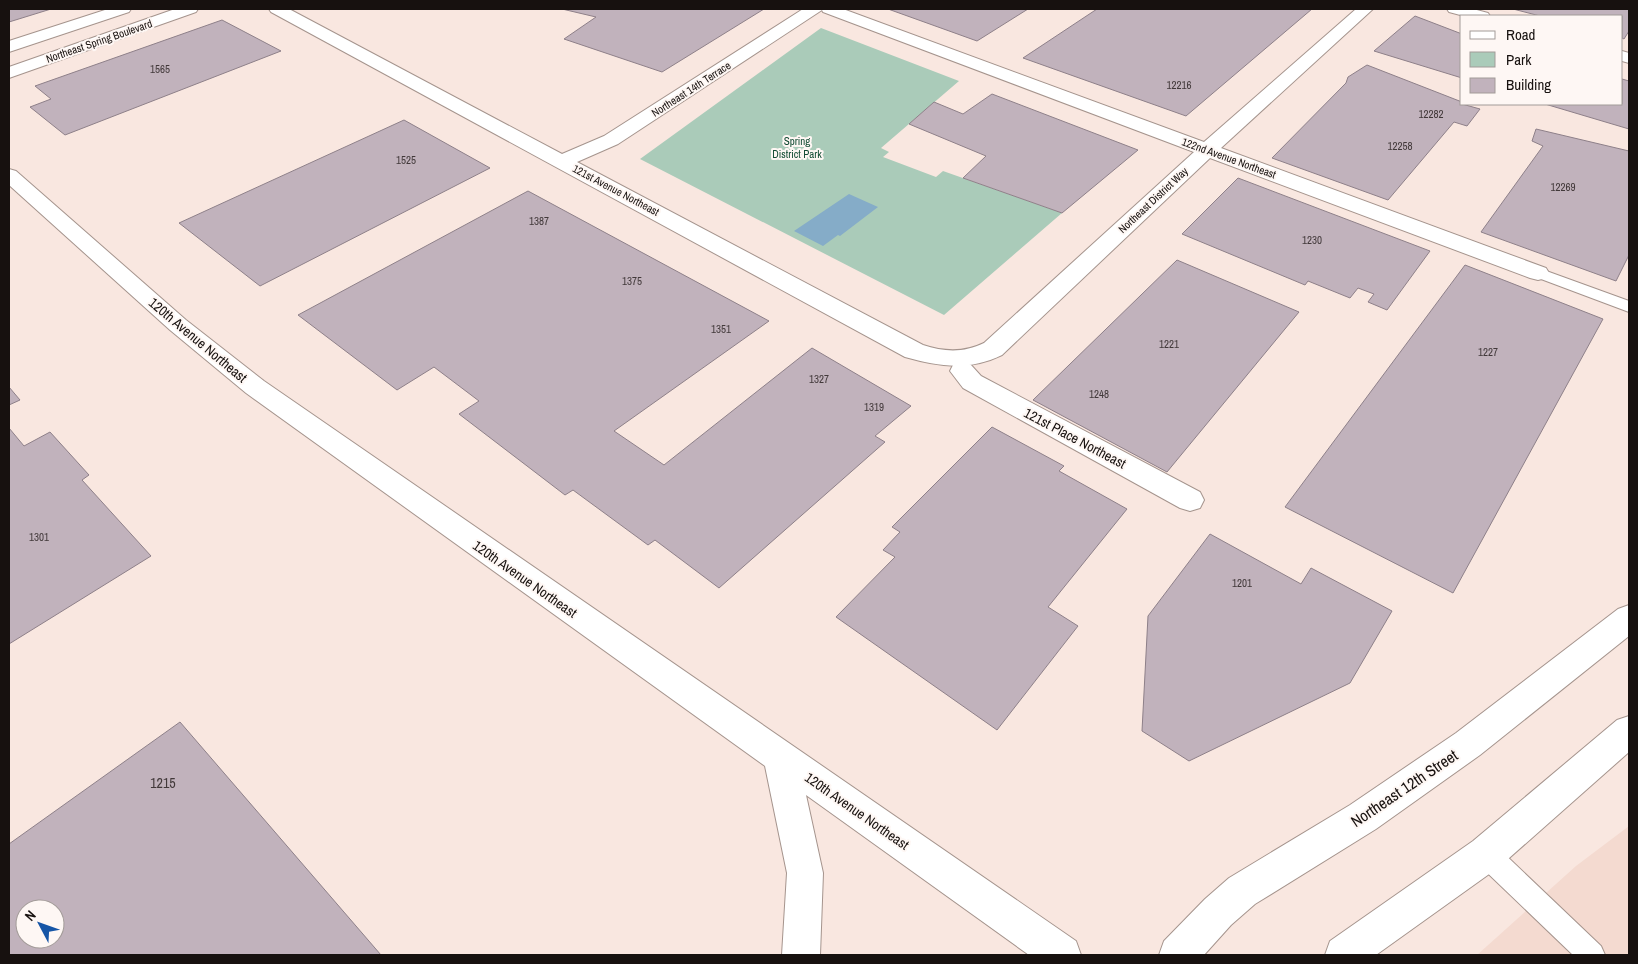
<svg xmlns="http://www.w3.org/2000/svg" width="1638" height="964" viewBox="0 0 1638 964" font-family="'Archivo Narrow',sans-serif">
<style>
.built{fill:#f4dad0}
.green{fill:#aacbb9}
.water{fill:#85acc8}
.building{fill:#c1b2bc;stroke:#8e8089;fill-rule:evenodd}
.lines{fill:none;stroke-linecap:round;stroke-linejoin:round}
.service-casing{stroke:#a5948d;stroke-width:2}
.pedestrian-casing{stroke:#a5948d;stroke-width:2}
.minor-casing{stroke:#a5948d;stroke-width:2}
.tertiary-casing{stroke:#a5948d;stroke-width:2}
.primary-casing{stroke:#a5948d;stroke-width:2}
.service{fill:#fff;fill-rule:evenodd}
.pedestrian{fill:#fff;fill-rule:evenodd}
.minor{fill:#fff;fill-rule:evenodd}
.tertiary{fill:#fff;fill-rule:evenodd}
.primary{fill:#fff;fill-rule:evenodd}
.labels{text-anchor:middle;dominant-baseline:central;stroke-width:4;stroke-linejoin:round;paint-order:stroke}
.far-street-label{font-size:11px;fill:#17110f;stroke:#fef7f4}
.number-label{font-size:11px;fill:#42393a}
.far-park-label{font-size:11px;fill:#124b33;stroke:#fef7f4}
.street-label{font-size:14px;fill:#17110f;stroke:#fef7f4}
.near-number-label{font-size:14px;fill:#42393a}
.near-street-label{font-size:16px;fill:#17110f;stroke:#fef7f4}
</style>
<rect width="100%" height="100%" fill="#f9e7e0"/>
<path class="built" d="M1629 826V955H1477L1576 866Z"/>
<path class="green" d="M821 28 959 81 881 148 889 152 883 157 936 177 943 171 1062 213 944 315 640 159Z"/>
<path class="water" d="M849 194 878 207 840 236 838 235 823 246 794 231Z"/>
<path class="building" d="M9 9H51L9 22Z
M562 9H764L662 72 564 39 596 17Z
M888 9H1028L977 41Z
M1097 9H1312L1186 116 1023 58Z
M1513 9H1629V31L1624 39 1622 38V16H1540Z
M1415 16 1462 34V78L1374 51Z
M222 20 281 51 65 135 30 107 51 99 35 86Z
M1367 65 1462 102V104L1480 109 1467 126 1454 122 1388 200 1272 158 1346 83 1348 77Z
M1622 79 1629 81V129L1545 104H1622Z
M992 94 1138 150 1062 213 963 178 986 156 909 124 934 102 963 114Z
M404 120 490 168 260 286 179 223Z
M1536 129 1629 151V255L1616 281 1481 232 1543 146 1532 141Z
M1238 178 1430 251 1387 310 1368 302 1374 294 1358 288 1350 298 1308 281 1305 285 1182 234Z
M528 191 769 321 614 431 664 465 812 348 911 406 875 436 885 442 719 588 655 540 648 545 573 490 565 495 459 414 479 401 434 367 397 390 298 315Z
M1177 260 1299 312 1167 472 1033 400Z
M1465 265 1603 319 1453 593 1285 507Z
M9 387 20 400 9 405Z
M992 427 1064 466 1059 471 1127 509 1048 607 1078 626 997 730 836 617 895 557 883 550 900 532 892 527Z
M9 428 24 446 50 432 89 475 82 480 151 556 9 644Z
M1210 534 1301 584 1311 568 1392 611 1350 683 1189 761 1142 731 1148 616Z
M180 722 381 955H9V844ZM25 909H55V939H25Z"/>
<g class="lines">
<g class="service-casing">
<path id="service" d="M1538 268 1629 301V312L1533 276 1530 273 1533 270Z
M1486 842 1495 845 1601 946 1605 955H1573L1477 863 1474 854 1477 845Z"/>
</g>
<g class="pedestrian-casing">
<path id="pedestrian" d="M962 363 971 365 981 376 1200 492 1204 500 1200 508 1190 511 1180 508 963 388 950 371 953 365Z"/>
</g>
<g class="minor-casing">
<path id="minor" d="M269 9H289L562 154 604 136 803 9H843L1204 142 1356 9H1373L1221 148 1546 268 1549 273 1546 278 1538 280 1530 278 1210 158 1002 355C969 371 940 367 905 357L271 12ZM822 10 823 12 1194 152 984 343C964 353 944 352 923 345L577 162 618 144Z
M1447 9H1473L1488 13 1490 16H1464L1449 12Z
M1622 51 1629 53V63L1622 61Z"/>
</g>
<g class="tertiary-casing">
<path id="tertiary" d="M108 9H131L129 12 9 52V41Z
M175 9H198L196 12 9 78V67Z
M9 169 16 171 186 320 264 381 1076 941 1081 955H1029L806 795 823 873 820 955H782L787 873 765 766 246 393 170 330 9 185Z"/>
</g>
<g class="primary-casing">
<path id="primary" d="M1629 605V636L1480 755 1376 829 1255 904 1231 925 1204 955H1159L1164 941 1205 899 1229 878 1350 805 1456 733 1618 609Z
M1629 716V752L1499 867 1376 955H1325L1330 941 1473 841 1617 720Z"/>
</g>
<use href="#service" class="service"/>
<use href="#pedestrian" class="pedestrian"/>
<use href="#minor" class="minor"/>
<use href="#tertiary" class="tertiary"/>
<use href="#primary" class="primary"/>
</g>
<g class="labels">
<g class="far-street-label">
<text transform="translate(99 41) rotate(-19)">Northeast Spring Boulevard</text>
<text transform="translate(691 89) rotate(-33)">Northeast 14th Terrace</text>
<text transform="translate(1229 158) rotate(20)">122nd Avenue Northeast</text>
<text transform="translate(616 190) rotate(28)">121st Avenue Northeast</text>
<text transform="translate(1153 200) rotate(-43)">Northeast District Way</text>
</g>
<g class="number-label">
<text x="160" y="69">1565</text>
<text x="1179" y="85">12216</text>
<text x="1431" y="114">12282</text>
<text x="1400" y="146">12258</text>
<text x="406" y="160">1525</text>
<text x="1563" y="187">12269</text>
<text x="539" y="221">1387</text>
<text x="1312" y="240">1230</text>
<text x="632" y="281">1375</text>
<text x="721" y="329">1351</text>
<text x="1169" y="344">1221</text>
<text x="1488" y="352">1227</text>
<text x="819" y="379">1327</text>
<text x="1099" y="394">1248</text>
<text x="874" y="407">1319</text>
<text x="39" y="537">1301</text>
<text x="1242" y="583">1201</text>
</g>
<g class="far-park-label">
<text x="797" y="141">Spring<tspan x="797" dy="13">District Park</tspan></text>
</g>
<g class="street-label">
<text transform="translate(198 340) rotate(40)">120th Avenue Northeast</text>
<text transform="translate(1075 438) rotate(28)">121st Place Northeast</text>
<text transform="translate(525 579) rotate(35)">120th Avenue Northeast</text>
<text transform="translate(857 811) rotate(35)">120th Avenue Northeast</text>
</g>
<g class="near-number-label">
<text x="163" y="783">1215</text>
</g>
<g class="near-street-label">
<text transform="translate(1404 788) rotate(-34)">Northeast 12th Street</text>
</g>
</g>
<rect width="1638" height="964" fill="none" stroke="#17110f" stroke-width="20"/>
<rect x="1460" y="15" width="162" height="90" fill="#fef7f4" stroke="#a29b98"/>
<rect x="1470" y="31" width="25" height="8" fill="#ffffff" stroke="#a29b98"/>
<text x="1506" y="40" font-size="15" fill="#17110f">Road</text>
<rect x="1470" y="52" width="25" height="15" fill="#aacbb9" stroke="#a29b98"/>
<text x="1506" y="65" font-size="15" fill="#17110f">Park</text>
<rect x="1470" y="78" width="25" height="15" fill="#c1b2bc" stroke="#a29b98"/>
<text x="1506" y="90" font-size="15" fill="#17110f">Building</text>
<g transform="translate(40 924) rotate(311)"><circle r="24" fill="#fef7f4" stroke="#a29b98"/>
<path d="M0-4L9 19L0 12L-9 19Z" fill="#1655a6"/>
<text y="-8" font-size="14" font-weight="bold" text-anchor="middle" fill="#17110f">N</text>
</g>
</svg>
